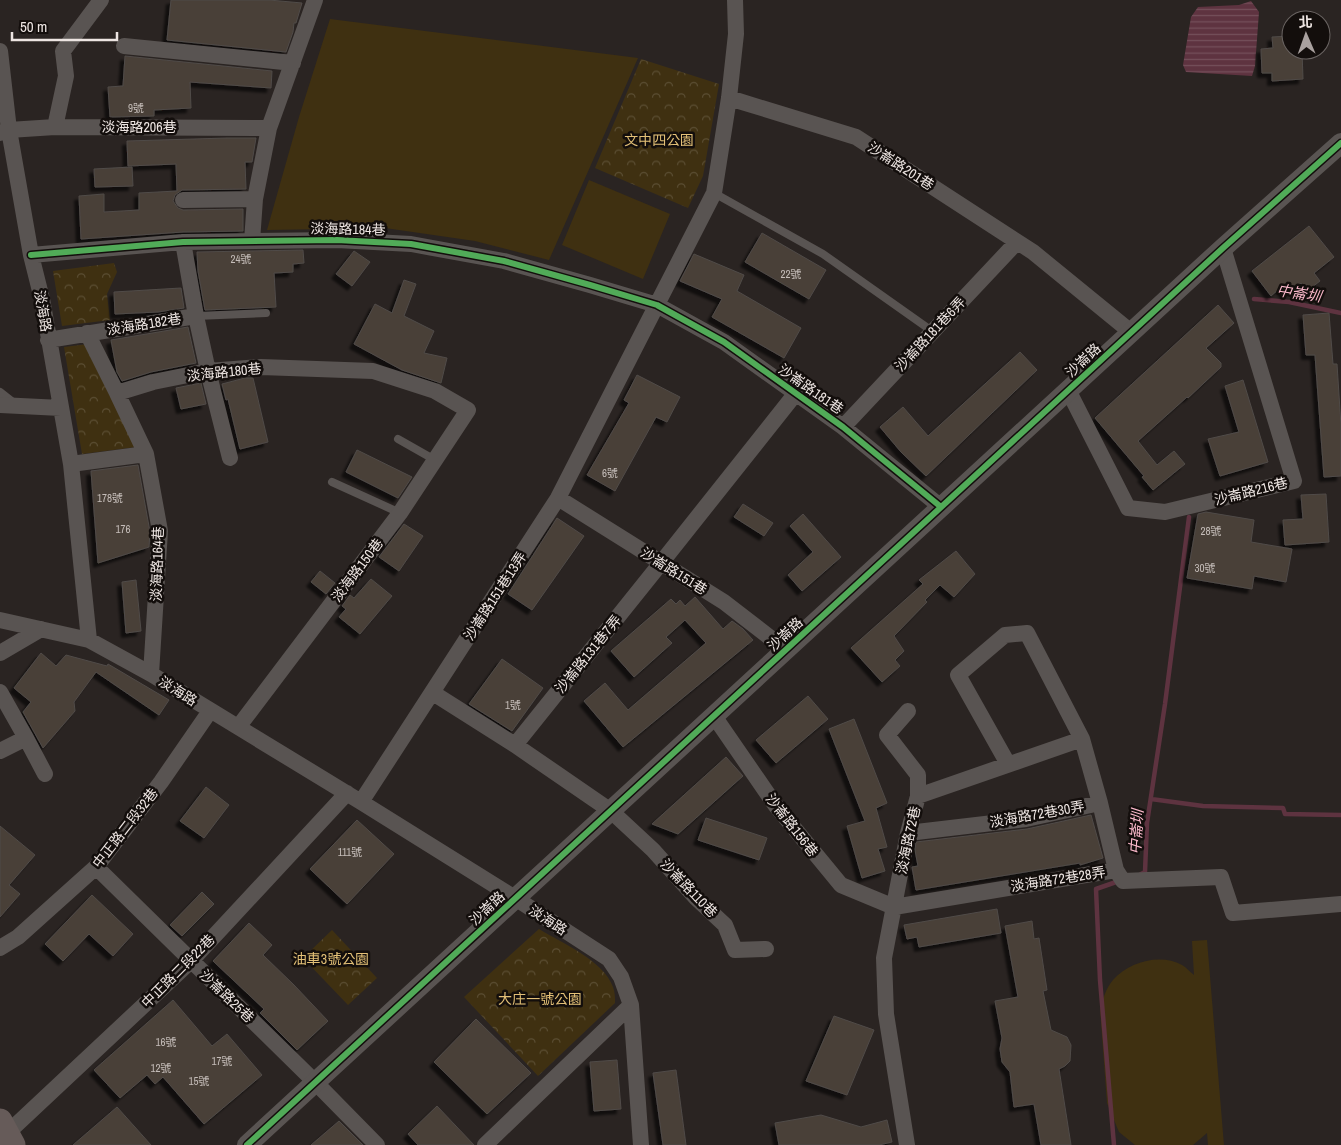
<svg xmlns="http://www.w3.org/2000/svg" width="1341" height="1145" viewBox="0 0 1341 1145" font-family="'Archivo Narrow','Noto Sans TC',sans-serif">
<style>
.green{fill:#3f3011}
.park{fill:url(#park-crowns)}
.water{fill:url(#water-rules)}
.lines{fill:none;stroke-linecap:round;stroke-linejoin:round}
.stream{stroke:#5e3340;stroke-width:4.5}
.building{fill:#493f38;stroke:#504b48;filter:url(#shadow)}
.service{stroke:#595452;stroke-width:8}
.minor{stroke:#595452;stroke-width:16}
.tertiary{stroke:#595452;stroke-width:20}
.primary{stroke:#665b59;stroke-width:25}
.cycleway-casing{stroke:#130e0c;stroke-width:9}
.cycleway{stroke:#51ab58;stroke-width:6}
.labels{text-anchor:middle;dominant-baseline:central;stroke-width:5;stroke-linejoin:round;paint-order:stroke}
.number-label{font-size:11px;fill:#c4bcb8}
.street-label{font-size:14px;fill:#ede5e2;stroke:#130e0c}
.park-label{font-size:14px;fill:#e3c077;stroke:#130e0c}
.water-label{font-size:15px;font-style:italic;fill:#fbb9cb;stroke:#130e0c}
</style>
<defs>
<pattern id="park-crowns" width="20" height="18" patternUnits="userSpaceOnUse" patternTransform="scale(1.25)"><rect width="20" height="18" fill="#3f3011"/><path d="M2 6a3 3 0 1 1 6 0M12 15a3 3 0 1 1 6 0" fill="none" stroke="#5b4e33"/></pattern>
<pattern id="water-rules" width="6" height="5" patternUnits="userSpaceOnUse" patternTransform="scale(1.25)"><rect width="6" height="5" fill="#5e3340"/><path d="M0 2.5h6" fill="none" stroke="#75505b"/></pattern>
<filter id="shadow"><feDropShadow dx="-4.5" dy="4.5" stdDeviation="1" flood-color="#0009"/></filter>
</defs>
<rect width="100%" height="100%" fill="#2a2422"/>
<path class="green" d="M330 19 638 58 549 260 475 241 385 228 267 230 299 117Z
M589 180 670 214 643 279 562 245Z
M1207 940 1224 1145H1208L1207 1133 1193 1145H1135L1119 1132 1107 1103 1100 1009C1103 999 1106 988 1113 980 1129 962 1160 953 1182 965 1186 967 1190 972 1194 975L1192 941Z"/>
<path class="park" d="M641 59 719 84 703 176 688 208 595 168Z
M114 263 117 272 107 294 110 320 62 326 53 271Z
M88 344 136 447 82 454 64 347Z
M539 929C562 943 603 960 613 987 615 992 615 998 615 1003L538 1076 464 997Z
M332 930 377 978 348 1005 303 958Z"/>
<path class="water" d="M1251 1 1259 12 1255 66 1252 76 1186 72 1183 65 1191 17 1198 7 1239 5Z"/>
<g class="lines">
<path class="stream" d="M1254 299 1289 302 1341 313
M1151 799 1203 806 1283 808 1285 814 1341 815
M1141 874 1145 872 1147 823 1165 704 1189 517
M1114 1145 1100 980 1096 889 1119 881"/>
</g>
<path class="building" d="M171 0H269L302 3 296 23H294L293 32 286 52 167 40Z
M1291 36V50H1302L1303 79 1272 81V73H1262L1261 49 1273 48 1272 37Z
M125 56 272 71 271 88 190 82 191 108 154 110V116L110 117 108 87 123 86Z
M227 138H256L252 162H245L246 189 182 190 175 195 173 201 178 208 183 210 243 209V231L183 232 81 239 79 196 104 194V212L139 210V193L177 191 176 164 128 166 127 141Z
M132 167 133 186 95 187 94 169Z
M1309 226 1334 257 1314 273 1320 281 1307 291 1301 283 1286 295 1280 288 1271 296 1252 271Z
M762 233 826 270 809 299 745 262Z
M303 250 304 263 293 264V272L274 273 276 307 205 310 198 271 197 252Z
M354 251 370 262 352 286 336 274Z
M694 254 744 275 737 291 801 328 784 358 712 317 722 299 680 281Z
M404 280 416 284 404 316 434 331 424 353 447 358 441 383 402 370 354 344 375 304 392 313Z
M181 288 184 308 158 312 115 314 114 292Z
M1218 305 1234 323 1206 348 1221 363V367L1188 398 1187 397 1138 441 1157 465 1174 451 1185 464 1153 490 1142 477 1144 476 1095 418Z
M1329 313 1333 364H1337L1341 426V476L1324 477 1315 355H1306L1303 315Z
M188 327 196 363 151 372 122 381 117 372 111 340Z
M1020 352 1037 370 926 476 901 452 880 427 903 407 928 436Z
M637 375 680 397 667 422 656 417 615 491 587 475 629 403 624 400Z
M245 378H253L268 442 240 449 228 399 226 400 222 384Z
M1243 380 1268 462 1220 476 1208 439 1239 432 1225 386Z
M201 383 206 404 181 409 176 388Z
M357 450 412 477 398 498 346 472Z
M138 465 150 532 149 547 98 563 91 471Z
M1326 494 1329 542 1285 545 1283 520 1303 519 1301 495Z
M743 504 773 523 764 536 734 517Z
M1206 512 1254 520 1251 542 1292 549 1286 582 1254 576 1252 589 1187 578 1198 514Z
M803 514 841 557 802 591 788 575 813 552 790 526Z
M557 518 584 536 532 610 508 594Z
M404 524 423 536 399 571 379 557Z
M956 551 975 574 954 597 940 585 925 600 927 602 894 636 904 651 895 660 900 666 882 682 851 648 923 584 919 580Z
M320 571 335 583 326 594 311 582Z
M371 579 392 596 360 634 339 617 346 609 342 606 350 595 354 598Z
M136 580 141 631 126 633 122 582Z
M695 597 723 629 732 621 743 629 753 640 623 747 584 701 605 683 628 710 706 643 685 620 666 637 672 643 634 677 611 651 671 599 676 604 680 600 685 606Z
M41 653 56 666 66 655 107 666 108 664 169 700 159 715 96 672 74 702 75 711 43 748 23 712 31 702 14 688Z
M502 659 543 688 512 731 469 704Z
M808 696 828 719 776 763 756 740Z
M854 719 887 803 876 808 887 847 878 849 885 871 862 878 847 826 865 821 829 729Z
M726 757 743 776 678 834 652 824Z
M206 787 229 805 204 838 180 821Z
M1091 815 1103 858 1080 865V863L916 890 912 867 918 866 915 850 916 842 1027 829Z
M706 818 767 838 759 860 698 840Z
M357 820 394 854 347 904 310 869Z
M0 826 35 855 9 885 20 894 0 917Z
M202 892 214 904 182 936 170 925Z
M92 895 133 934 113 956 89 934 63 961 45 944Z
M997 909 1001 933 919 947 917 937 907 939 904 925Z
M1032 921 1034 939 1039 938 1047 990 1043 991 1051 1030 1067 1037 1071 1045 1070 1061 1065 1066 1059 1069 1071 1145H1041L1034 1104 1014 1107 1010 1072 1002 1062 1000 1049 1002 1038 995 1001 1018 997 1005 926Z
M249 923 272 945 263 955 294 985 328 1021 297 1050 260 1013 264 1009 213 961Z
M173 1000 212 1046 227 1034 262 1075 204 1124 163 1077 155 1084 147 1075 120 1098 94 1070Z
M834 1016 874 1030 847 1095 806 1081Z
M476 1019 531 1073 487 1114 434 1062Z
M617 1060 621 1109 594 1111 590 1062Z
M676 1070 686 1145H663L653 1073Z
M437 1106 474 1145H418L408 1134Z
M117 1107 151 1145H73Z
M821 1115 861 1127 887 1120 892 1142 879 1145H779L775 1123Z
M339 1121 363 1145H311Z"/>
<g class="lines">
<path class="service" d="M714 193 823 254 932 331
M196 316 266 313
M0 392 14 403
M398 439 435 460
M332 482 400 513"/>
<path class="minor" d="M124 46 293 63
M0 51 9 130 31 255 42 299 71 464 89 640
M729 98 856 137 1033 252 1131 332
M55 127 66 76 63 51 101 0
M0 133 9 130 55 127 269 128
M183 200 255 199
M252 241 255 199 269 128 315 0
M31 255 183 242 337 240 411 244 504 261 590 285 657 305 724 342 843 427 941 507
M196 316 208 371 230 458
M87 333 117 393
M48 340 196 316 183 242
M1068 390 1128 508 1165 512 1294 481 1223 248
M0 405 61 408
M843 427 1017 242
M146 454 160 531 151 674
M71 464 146 454 117 393 153 382 208 371 261 367 373 371 435 391 468 410 400 513 239 726
M558 498 724 602 786 650
M0 620 89 640 151 674 361 802 515 898 609 959 621 977 631 1005 641 1145
M0 653 41 629
M0 692 26 738 0 751
M433 693 515 745 611 811 653 850 696 898 725 925 735 950 766 949
M908 711 887 735 918 775V796
M714 716 776 806 841 885 894 907 1116 870 1123 881 1221 877 1233 913 1341 904
M26 738 45 774
M515 745 661 563 796 393
M361 802 558 498 714 193 729 98 736 34 735 0
M1100 803 1116 870
M908 833 1026 819 1100 803 1082 739
M96 867 315 1082 377 1145
M0 948 18 937 96 867 161 782 210 711
M0 1140 191 961 347 793
M485 1145 631 1005
M907 1145 886 1014 884 958 908 833 918 796 1082 739 1027 633 1005 635 958 675 1008 764"/>
<path class="tertiary" d="M247 1145 1223 248 1341 143"/>
<path class="primary" d="M0 1121 13 1145"/>
<g class="cycleway-casing">
<path id="cycleway" d="M31 255 183 242 337 240 411 244 504 261 590 285 657 305 724 342 843 427 941 507
M247 1145 1223 248 1341 143"/>
</g>
<use href="#cycleway" class="cycleway"/>
</g>
<g class="labels">
<g class="number-label">
<text x="136" y="108">9號</text>
<text x="241" y="259">24號</text>
<text x="791" y="274">22號</text>
<text x="610" y="473">6號</text>
<text x="110" y="498">178號</text>
<text x="123" y="529">176</text>
<text x="1211" y="531">28號</text>
<text x="1205" y="568">30號</text>
<text x="513" y="705">1號</text>
<text x="350" y="852">111號</text>
<text x="166" y="1042">16號</text>
<text x="222" y="1061">17號</text>
<text x="161" y="1068">12號</text>
<text x="199" y="1081">15號</text>
</g>
<g class="street-label">
<text x="139" y="127">淡海路206巷</text>
<text transform="translate(901 166) rotate(33)">沙崙路201巷</text>
<text transform="translate(348 229) rotate(1)">淡海路184巷</text>
<text transform="translate(43 311) rotate(80)">淡海路</text>
<text transform="translate(144 324) rotate(-9)">淡海路182巷</text>
<text transform="translate(930 334) rotate(-47)">沙崙路181巷6弄</text>
<text transform="translate(1083 360) rotate(-43)">沙崙路</text>
<text transform="translate(224 372) rotate(-6)">淡海路180巷</text>
<text transform="translate(811 389) rotate(35)">沙崙路181巷</text>
<text transform="translate(1251 491) rotate(-14)">沙崙路216巷</text>
<text transform="translate(157 564) rotate(-88)">淡海路164巷</text>
<text transform="translate(357 570) rotate(-53)">淡海路150巷</text>
<text transform="translate(674 571) rotate(32)">沙崙路151巷</text>
<text transform="translate(495 596) rotate(-57)">沙崙路151巷13弄</text>
<text transform="translate(785 634) rotate(-43)">沙崙路</text>
<text transform="translate(588 654) rotate(-51)">沙崙路131巷7弄</text>
<text transform="translate(178 691) rotate(32)">淡海路</text>
<text transform="translate(1037 814) rotate(-10)">淡海路72巷30弄</text>
<text transform="translate(792 825) rotate(52)">沙崙路156巷</text>
<text transform="translate(125 828) rotate(-52)">中正路二段32巷</text>
<text transform="translate(908 840) rotate(-78)">淡海路72巷</text>
<text transform="translate(1058 879) rotate(-9)">淡海路72巷28弄</text>
<text transform="translate(689 888) rotate(46)">沙崙路110巷</text>
<text transform="translate(487 908) rotate(-43)">沙崙路</text>
<text transform="translate(548 920) rotate(33)">淡海路</text>
<text transform="translate(178 971) rotate(-45)">中正路二段22巷</text>
<text transform="translate(227 996) rotate(44)">沙崙路25巷</text>
</g>
<g class="park-label">
<text x="659" y="140">文中四公園</text>
<text x="331" y="959">油車3號公園</text>
<text x="540" y="999">大庄一號公園</text>
</g>
<g class="water-label">
<text transform="translate(1299 293) rotate(9)">中崙圳</text>
<text transform="translate(1136 832) rotate(-86)">中崙圳</text>
</g>
</g>
<g transform="translate(1306 35) rotate(358)"><circle r="24" fill="#130e0c" stroke="#6a6462"/>
<path d="M0-4L9 19L0 12L-9 19Z" fill="#a9a19f"/>
<text y="-8" font-size="14" font-weight="bold" text-anchor="middle" fill="#ede5e2">北</text>
</g>
<path d="M12 32v8h105v-8" fill="none" stroke="#ede5e2" stroke-width="2.5"/>
<text x="20" y="32" font-size="15" fill="#ede5e2" stroke="#130e0c" stroke-width="4" paint-order="stroke">50 m</text>
</svg>
